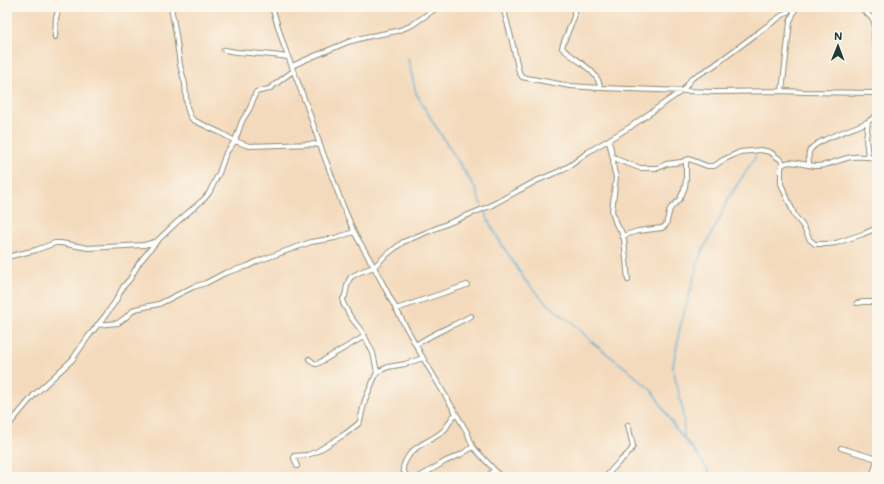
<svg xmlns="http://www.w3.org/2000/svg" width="884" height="484" viewBox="0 0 884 484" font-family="Mali,sans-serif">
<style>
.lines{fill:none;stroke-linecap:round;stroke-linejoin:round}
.stream{stroke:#5cb0d8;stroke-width:1.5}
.minor-casing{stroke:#8a8c78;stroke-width:6}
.minor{stroke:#fff;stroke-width:4}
</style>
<rect width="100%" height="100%" fill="#fbf7ec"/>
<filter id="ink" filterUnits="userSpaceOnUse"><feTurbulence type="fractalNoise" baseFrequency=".025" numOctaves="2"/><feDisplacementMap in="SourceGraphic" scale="8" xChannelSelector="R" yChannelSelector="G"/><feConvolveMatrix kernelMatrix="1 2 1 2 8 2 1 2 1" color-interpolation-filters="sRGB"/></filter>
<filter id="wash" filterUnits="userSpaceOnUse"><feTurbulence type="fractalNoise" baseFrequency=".012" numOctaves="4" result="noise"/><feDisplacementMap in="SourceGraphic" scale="16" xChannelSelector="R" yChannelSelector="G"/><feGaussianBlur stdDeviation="0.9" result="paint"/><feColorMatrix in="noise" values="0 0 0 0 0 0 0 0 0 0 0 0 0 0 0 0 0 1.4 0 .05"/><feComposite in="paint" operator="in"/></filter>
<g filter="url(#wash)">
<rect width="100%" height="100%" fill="#f4dabc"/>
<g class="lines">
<path class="stream" d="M408 58 416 93 433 122 470 180 476 190 481 205
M484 211 490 224 501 243 525 280 544 301 578 328 593 343 627 369 653 392 676 429 696 453 709 472 710 477
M684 436 683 411 673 368 674 359 678 341 679 331 701 253 718 222 728 199 756 156"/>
</g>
</g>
<g filter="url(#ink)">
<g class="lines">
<g class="minor-casing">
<path id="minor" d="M171 7 176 35 180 65 185 84 187 107 190 116 193 120 221 133 235 141 249 146 313 144 320 145
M272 7 284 46 308 109 320 145 343 206 354 232 374 267 396 309 423 358 467 432 473 447 501 477
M503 7 511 37 519 72 522 77 527 78 570 86 600 88 715 92 782 91 804 92 877 93
M574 7V17L563 44 562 48C573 59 600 71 600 88
M860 7C864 12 872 16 874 22 876 31 871 39 877 49
M612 8V7
M55 37 56 18 59 7
M224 50 237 52 273 55 288 57
M292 66 305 60 348 42 366 37 397 31 405 28 412 25 438 7
M782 91 790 22 796 7
M868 122 866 139 868 157
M608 140 610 145 613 159 614 170 616 177 612 211 616 224 621 231 624 239 628 280
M613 156 618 160 640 168H658L666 164 681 162 689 159 707 166H714L723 160 740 152 761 150 770 152 781 160 783 164
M877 158C869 157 860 156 852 157 840 159 830 165 818 166 808 167 790 158 782 165L781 169V184L795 216 803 226 810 240 815 244H827L836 243 863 234 877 228
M809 165C809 161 808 156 809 152 813 140 855 129 867 122 871 120 874 117 877 115
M622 236 638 231 662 228 666 225 670 209 680 199 685 187 686 179V160
M7 257 36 250 55 243H61L88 248 144 245 158 241
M857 303 864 302H877
M396 309 467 285
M97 325 118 323 125 318 135 309 159 304 193 287 206 283 225 273 248 266 258 261 311 242 335 238 354 232
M416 345C433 333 453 326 471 316
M309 359 315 364H317L365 336
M377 372 388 367 405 364 423 358
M7 427 34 395 72 360 88 337 105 316 115 302 123 287 130 279 139 263 158 240 176 223 204 199 209 193 219 173 226 153 235 141 242 121 250 108 256 92 269 89 293 71
M841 448 877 459V461L872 477
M297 466 294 458V456L307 455 316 452 345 434 358 424 360 421 365 400 377 372 373 353 363 333 350 316 343 303V299L345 296 347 286 349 280 351 277 360 272 374 267 384 257 403 242 490 206 536 181 560 171 571 165 588 152 630 127 683 90 692 78 712 67 763 29 794 7
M407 477C406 474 403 472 403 468 403 465 405 462 406 460 414 444 431 442 443 431 449 426 450 418 456 414
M419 477 446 461 460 455 473 447
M487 477 494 470
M606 477C610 471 615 466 620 461 625 456 631 453 633 446L628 425"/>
</g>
<use href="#minor" class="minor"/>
</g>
</g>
<rect width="884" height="484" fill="none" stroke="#fbf7ec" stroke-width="24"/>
<g transform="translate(838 46) rotate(1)" stroke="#fbf7ec" stroke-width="3" paint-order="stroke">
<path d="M0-3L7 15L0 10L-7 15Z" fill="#1f3d34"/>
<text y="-6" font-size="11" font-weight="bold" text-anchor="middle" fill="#1f3d34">N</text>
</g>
</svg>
